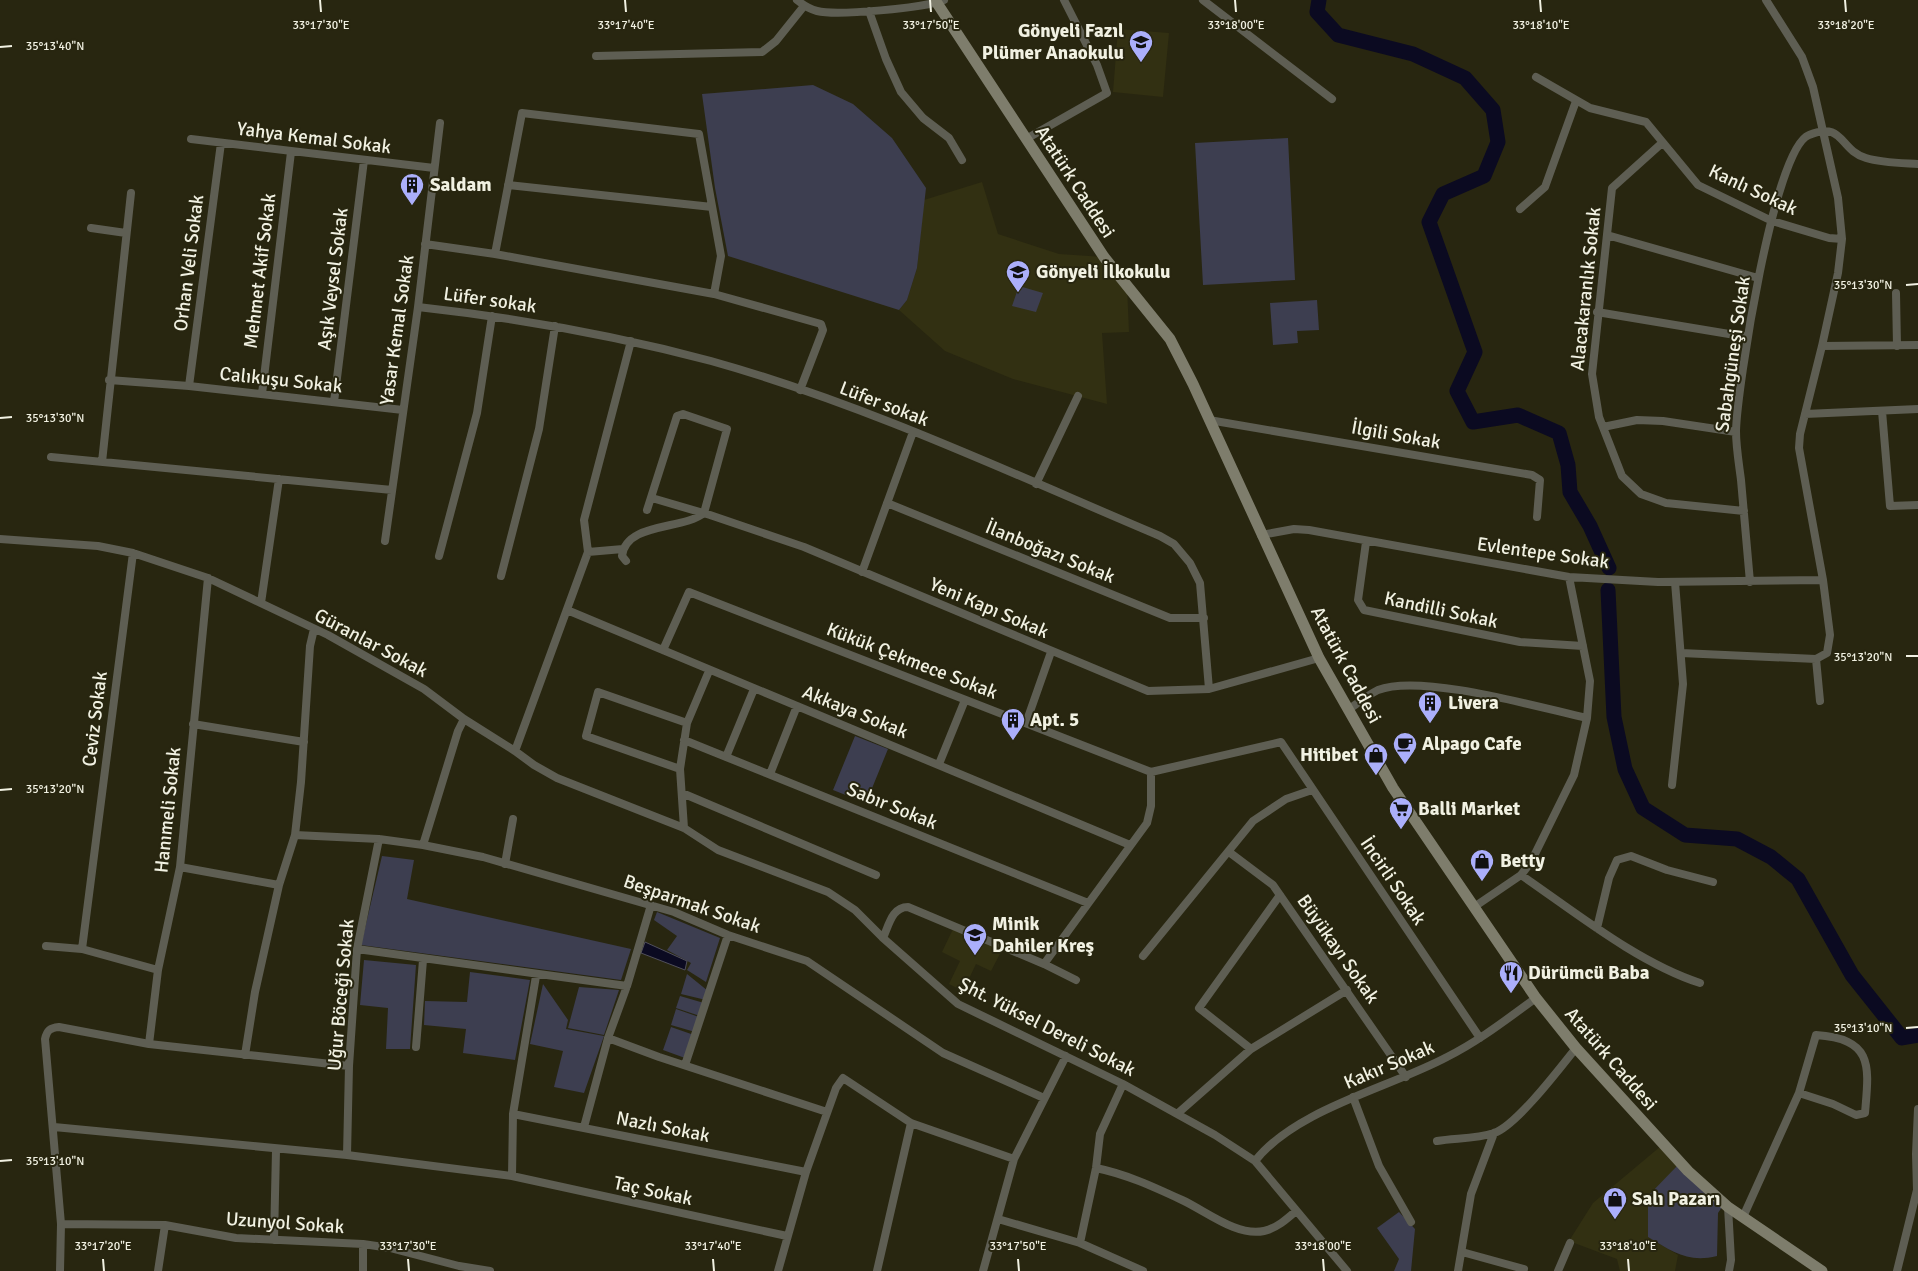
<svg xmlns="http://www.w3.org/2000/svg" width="1918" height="1271" viewBox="0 0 1918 1271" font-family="Signika,sans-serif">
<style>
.built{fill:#323012}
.green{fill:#3d3e50}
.water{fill:#0b0a21;stroke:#504f5b}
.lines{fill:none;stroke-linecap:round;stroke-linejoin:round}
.river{stroke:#0b0a21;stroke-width:15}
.street{stroke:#5e5e53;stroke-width:8}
.secondary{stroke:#7e7d6c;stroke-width:11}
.ticks{fill:none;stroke:#f1f1e2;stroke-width:2}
.labels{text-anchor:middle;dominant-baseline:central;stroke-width:4;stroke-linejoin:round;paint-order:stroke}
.poi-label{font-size:19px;font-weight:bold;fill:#f1f1e2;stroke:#282610;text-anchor:start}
.street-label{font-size:19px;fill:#f1f1e2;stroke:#282610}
.ticks-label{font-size:12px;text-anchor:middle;fill:#f1f1e2;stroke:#282610;stroke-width:4;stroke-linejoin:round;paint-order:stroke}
</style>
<rect width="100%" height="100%" fill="#282610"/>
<path class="built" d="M1118 29 1169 33 1163 97 1113 92Z
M982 182 998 234 1059 254 1104 257 1127 286 1129 332 1102 333 1107 404 1013 379 945 351 899 310 907 300 917 268 924 200Z
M954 927 1002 950 991 971 976 964 963 991 949 984 960 961 942 952Z
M1661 1146 1677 1166 1648 1237 1678 1255 1675 1271H1620L1617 1259 1569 1241 1593 1203Z"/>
<path class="green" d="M813 85 853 104 892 138 926 188 917 268 907 300 899 310 728 256 715 188 702 94Z
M1288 138 1295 280 1203 285 1195 143Z
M1019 286 1043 293 1036 312 1012 306Z
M1317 300 1319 330 1297 331 1298 343 1273 345 1270 303Z
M855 736 888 749 866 803 833 790Z
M382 856 414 860 407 899 631 949 621 980 361 945Z
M657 912 720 938 706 982 687 970 691 963 667 950 677 936 654 920Z
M364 960 416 965 410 1049H386L388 1008 360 1005Z
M470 972 530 980 515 1060 463 1053 466 1029 424 1025 425 1001 467 1002Z
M687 974 708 991 706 1000 681 994Z
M543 984 568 1020 566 1029 604 1036 584 1093 554 1087 563 1051 530 1044Z
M579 987 619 990 604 1035 568 1028Z
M680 996 704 1003 700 1016 676 1008Z
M676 1009 699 1017 695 1032 671 1025Z
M671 1027 694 1035 685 1058 663 1050Z
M1677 1166 1724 1204 1718 1213 1717 1256C1688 1263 1673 1252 1648 1237V1196Z
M1399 1212 1415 1229 1411 1271H1394L1399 1259 1377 1228Z"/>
<path class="water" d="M645 942 687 961 685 970 641 953Z"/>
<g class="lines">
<path class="river" d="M1319 0 1317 12 1338 35 1413 54 1465 78 1493 110 1498 142 1484 176 1443 194 1429 222 1475 352 1457 391 1473 422 1518 415 1559 433 1568 465 1570 492 1590 526 1609 568
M1608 590 1614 717 1625 769 1643 808 1685 835 1737 839 1771 857 1798 879 1852 975 1902 1038 1918 1035"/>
<path class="street" d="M797 0C803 5 809 9 817 11 837 16 924 8 944 0
M1203 0 1332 99
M869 11 886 59 901 92 923 118 949 138 962 160
M596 56 762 52 776 41 804 6
M1536 77 1590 108 1646 122 1698 185 1772 221 1829 238 1842 239
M191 139 434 168
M1026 139 1107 93 1097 65 1064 0
M1662 143 1612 188 1592 374 1599 417 1622 476 1641 494 1666 503 1744 511
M508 185 712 207
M1520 209 1545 187 1576 101
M91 228 126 233
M1607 235 1758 278
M425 244 495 254 714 294
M495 254 522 113 699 134 721 256 714 294 821 324 823 330 800 390
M1896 293 1897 346
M418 307C517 318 614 335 711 361 865 404 1013 474 1160 536L1174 544 1190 563 1200 583 1209 689
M1597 312 1747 337
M1822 346 1918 345
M109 380 189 386 403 410
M189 386 221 143
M262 394 291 152
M334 402 364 160
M1882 411 1890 506 1918 505
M1805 414 1918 409
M1209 420 1532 475 1540 480 1537 517
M1603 427 1637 420 1663 421 1736 432
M51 457 392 490
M102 462 131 193
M1036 484 1078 396
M652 498 710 515 804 547 1148 691 1209 689 1319 658
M887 503 1170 618H1204
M1261 535 1294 529 1309 530 1569 577 1658 582 1823 580
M0 539 98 546 133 553 208 578 328 635 424 689 464 719 515 751 534 765 557 778 684 828 718 850 828 892 855 910 883 938 958 1004 1123 1084 1215 1135 1255 1161 1347 1271
M385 541 418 307 440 123
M1366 542 1358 600 1364 610 1520 642 1583 646
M588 552 623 549
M439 556 477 413 492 316
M626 561 622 556C626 522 683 530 704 513L727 429 683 414 677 416 647 510
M862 572 913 432
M501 576 539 429 555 326
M1750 582C1747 548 1744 514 1741 480 1739 464 1736 447 1736 431 1737 389 1774 148 1809 135 1844 121 1839 150 1866 158 1882 163 1901 163 1918 164
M261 603 279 479
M567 610 1130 845
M663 650 689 592 1151 772
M1681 653 1816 659 1827 653 1830 635 1823 580 1799 448 1800 434 1822 346 1838 273 1842 239 1838 198 1813 87 1802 57 1766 0
M1816 659 1820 701
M1349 709C1358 703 1368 695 1378 690 1421 673 1541 708 1587 718
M1026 723 1051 652
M193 724 304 742
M684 740 1088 903
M515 751 588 552 584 520 631 341
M726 757 754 689
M939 764 965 700
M680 769 586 736 598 692 687 723
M1151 772 1281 742 1480 1038
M770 774 797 706
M1672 785 1683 684 1675 582
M682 793 876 875
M684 828 680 769 687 723 709 671
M295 835 379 839 423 845 483 857 674 912 728 935 807 961 943 1053 1044 1098
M423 845 458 731 464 719
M1229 852 1273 885 1406 1077
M505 864 513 819
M180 867 279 885
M1521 875C1575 912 1638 963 1700 983
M1474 907 1521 875 1531 862 1574 775 1587 718 1590 681 1569 577
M1597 928 1609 878 1617 860 1631 856 1667 870 1713 882
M883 938C889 925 892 907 908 907L1044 964 1076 980
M46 946 82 949 158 970
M82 949 133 553
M357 949 627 986
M1143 956 1253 821 1286 799 1312 790
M1044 964 1147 823 1151 806V772
M608 1038 659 1057 827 1112
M149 1044 158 970 180 867 208 578
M416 1047 423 960
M1251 1049 1199 1008 1280 895
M245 1055 255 992 279 885 295 835 301 782 310 646 314 629
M685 1065 728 935
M1353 1097 1379 1166 1411 1222
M513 1114 806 1172
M1177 1114 1251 1049 1347 990
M54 1127 347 1155 512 1176 787 1236
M584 1127 608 1038 627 986 651 905
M1437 1141C1455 1138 1476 1139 1494 1133 1516 1126 1560 1068 1576 1048
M347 1155 349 1066 357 949 379 839
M1255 1161C1296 1109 1389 1088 1447 1057 1479 1041 1507 1019 1536 998
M1096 1168C1126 1174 1154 1187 1182 1200 1206 1211 1237 1237 1264 1231 1277 1228 1287 1219 1296 1211
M512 1176 513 1114 536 976
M1728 1207 1731 1260 1729 1271
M1743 1217 1799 1093 1816 1035C1874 1039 1869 1066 1865 1113L1856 1115 1833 1104 1799 1093
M998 1219 1080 1243 1143 1271
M61 1224 165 1225 236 1238 363 1244 390 1248 459 1266 490 1271
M274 1240 276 1150
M1080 1243 1096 1168 1100 1134 1123 1084
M1462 1252 1524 1269
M60 1271 61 1224 45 1039C47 1030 50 1028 59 1027L149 1044 349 1066
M158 1271 165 1225
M363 1271V1244
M778 1271 806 1172 836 1088 843 1078 911 1123 1014 1159
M877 1271 911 1123
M983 1271 1014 1159 1066 1056
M1458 1271 1471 1194 1494 1133
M1558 1271 1570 1243
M1897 1271 1917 1190 1916 1154 1918 1109"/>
<path class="secondary" d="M935 0 1104 257 1170 339 1193 384 1319 658 1393 788 1536 998 1576 1048 1688 1171 1728 1207 1822 1271"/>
</g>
<path class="ticks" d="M320 0 321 12M625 0 626 12M930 0 931 12M1235 0 1236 12M1540 0 1541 12M1845 0 1846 12M0 47 12 46M1906 285 1918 284M0 418 12 417M1906 656H1918M0 790 12 789M1906 1028 1918 1027M0 1161 12 1160M103 1259 104 1271M408 1259 409 1271M713 1259 714 1271M1018 1259 1019 1271M1323 1259 1324 1271M1628 1259 1629 1271"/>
<defs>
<g id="school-pin" transform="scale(1.25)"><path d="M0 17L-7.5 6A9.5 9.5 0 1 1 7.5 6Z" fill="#abaffb" stroke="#282610"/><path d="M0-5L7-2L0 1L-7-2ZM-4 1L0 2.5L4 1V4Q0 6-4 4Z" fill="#111"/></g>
<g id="building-pin" transform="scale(1.25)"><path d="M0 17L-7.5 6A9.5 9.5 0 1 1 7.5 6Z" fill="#abaffb" stroke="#282610"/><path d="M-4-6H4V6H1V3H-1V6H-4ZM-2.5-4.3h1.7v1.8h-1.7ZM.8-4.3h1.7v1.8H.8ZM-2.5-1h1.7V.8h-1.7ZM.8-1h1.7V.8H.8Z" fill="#111"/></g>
<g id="cafe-pin" transform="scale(1.25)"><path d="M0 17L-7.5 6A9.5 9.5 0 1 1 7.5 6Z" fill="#abaffb" stroke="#282610"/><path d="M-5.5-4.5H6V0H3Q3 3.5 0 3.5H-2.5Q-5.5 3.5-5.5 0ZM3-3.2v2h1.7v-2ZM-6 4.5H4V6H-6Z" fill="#111"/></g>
<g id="shop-pin" transform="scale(1.25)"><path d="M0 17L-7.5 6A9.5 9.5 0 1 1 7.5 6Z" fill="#abaffb" stroke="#282610"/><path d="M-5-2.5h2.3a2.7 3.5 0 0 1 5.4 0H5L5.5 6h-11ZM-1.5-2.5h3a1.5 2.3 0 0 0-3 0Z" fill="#111"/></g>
<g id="supermarket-pin" transform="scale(1.25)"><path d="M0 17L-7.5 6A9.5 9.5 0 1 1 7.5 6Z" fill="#abaffb" stroke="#282610"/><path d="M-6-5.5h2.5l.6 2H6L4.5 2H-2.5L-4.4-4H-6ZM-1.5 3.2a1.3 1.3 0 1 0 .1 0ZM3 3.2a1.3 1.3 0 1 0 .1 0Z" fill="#111"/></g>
<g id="restaurant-pin" transform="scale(1.25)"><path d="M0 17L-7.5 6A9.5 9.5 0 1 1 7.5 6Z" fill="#abaffb" stroke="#282610"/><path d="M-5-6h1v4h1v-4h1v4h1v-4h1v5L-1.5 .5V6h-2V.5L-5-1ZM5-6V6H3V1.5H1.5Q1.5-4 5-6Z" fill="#111"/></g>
</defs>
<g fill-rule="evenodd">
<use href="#school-pin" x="1141" y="42"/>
<use href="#building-pin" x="412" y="185"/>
<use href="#school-pin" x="1018" y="272"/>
<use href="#building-pin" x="1430" y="703"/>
<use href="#building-pin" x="1013" y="720"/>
<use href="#cafe-pin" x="1405" y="744"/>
<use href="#shop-pin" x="1376" y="755"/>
<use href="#supermarket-pin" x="1401" y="809"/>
<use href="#shop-pin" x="1482" y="861"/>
<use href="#school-pin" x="975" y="935"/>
<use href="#restaurant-pin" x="1511" y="973"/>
<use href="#shop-pin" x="1615" y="1199"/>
</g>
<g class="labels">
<g class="poi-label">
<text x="1124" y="31" text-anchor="end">Gönyeli Fazıl<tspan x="1124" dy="22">Plümer Anaokulu</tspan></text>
<text x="430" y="185">Saldam</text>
<text x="1036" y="272">Gönyeli İlkokulu</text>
<text x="1448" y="703">Livera</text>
<text x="1030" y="720">Apt. 5</text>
<text x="1422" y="744">Alpago Cafe</text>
<text x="1358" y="755" text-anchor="end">Hitibet</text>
<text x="1418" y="809">Balli Market</text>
<text x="1500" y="861">Betty</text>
<text x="992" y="924">Minik<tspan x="992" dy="22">Dahiler Kreş</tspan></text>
<text x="1528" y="973">Dürümcü Baba</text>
<text x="1632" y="1199">Salı Pazarı</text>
</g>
<g class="street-label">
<text transform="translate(314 138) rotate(7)">Yahya Kemal Sokak</text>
<text transform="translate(1075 182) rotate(57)">Atatürk Caddesi</text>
<text transform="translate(1753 190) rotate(25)">Kanlı Sokak</text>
<text transform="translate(189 263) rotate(-83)">Orhan Veli Sokak</text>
<text transform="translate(260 271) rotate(-83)">Mehmet Akif Sokak</text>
<text transform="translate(333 279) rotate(-83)">Aşık Veysel Sokak</text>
<text transform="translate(1586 289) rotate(-84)">Alacakaranlık Sokak</text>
<text transform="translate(490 300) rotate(8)">Lüfer sokak</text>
<text transform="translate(397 330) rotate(-82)">Yasar Kemal Sokak</text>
<text transform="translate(1733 354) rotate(-82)">Sabahgüneşi Sokak</text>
<text transform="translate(281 380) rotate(6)">Calıkuşu Sokak</text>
<text transform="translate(884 404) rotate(21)">Lüfer sokak</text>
<text transform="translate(1396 435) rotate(10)">İlgili Sokak</text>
<text transform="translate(1050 552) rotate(22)">İlanboğazı Sokak</text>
<text transform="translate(1543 553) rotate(8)">Evlentepe Sokak</text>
<text transform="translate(989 608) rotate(23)">Yeni Kapı Sokak</text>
<text transform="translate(1441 610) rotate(12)">Kandilli Sokak</text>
<text transform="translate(371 643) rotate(28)">Güranlar Sokak</text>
<text transform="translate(912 661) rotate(21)">Kükük Çekmece Sokak</text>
<text transform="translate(1346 665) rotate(62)">Atatürk Caddesi</text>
<text transform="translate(855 712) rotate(22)">Akkaya Sokak</text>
<text transform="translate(95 719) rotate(-83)">Ceviz Sokak</text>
<text transform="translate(892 806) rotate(22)">Sabır Sokak</text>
<text transform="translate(168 810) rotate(-84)">Hanımeli Sokak</text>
<text transform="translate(1393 881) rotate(56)">İncirli Sokak</text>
<text transform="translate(692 904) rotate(19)">Beşparmak Sokak</text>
<text transform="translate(1338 949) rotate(55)">Büyükayı Sokak</text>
<text transform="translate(341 995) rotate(-85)">Uğur Böceği Sokak</text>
<text transform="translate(1047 1027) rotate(27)">Şht. Yüksel Dereli Sokak</text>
<text transform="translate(1611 1059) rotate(49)">Atatürk Caddesi</text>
<text transform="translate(1389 1065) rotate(-23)">Kakır Sokak</text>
<text transform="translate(663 1127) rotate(11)">Nazlı Sokak</text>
<text transform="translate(653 1191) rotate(12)">Taç Sokak</text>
<text transform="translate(285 1223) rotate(4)">Uzunyol Sokak</text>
</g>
</g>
<g class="ticks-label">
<text x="321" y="29">33°17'30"E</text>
<text x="626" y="29">33°17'40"E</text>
<text x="931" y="29">33°17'50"E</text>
<text x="1236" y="29">33°18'00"E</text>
<text x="1541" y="29">33°18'10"E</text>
<text x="1846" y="29">33°18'20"E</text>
<text x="55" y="50">35°13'40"N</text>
<text x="1863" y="289">35°13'30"N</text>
<text x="55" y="422">35°13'30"N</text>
<text x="1863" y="661">35°13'20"N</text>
<text x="55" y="793">35°13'20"N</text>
<text x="1863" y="1032">35°13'10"N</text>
<text x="55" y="1165">35°13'10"N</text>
<text x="103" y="1250">33°17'20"E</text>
<text x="408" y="1250">33°17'30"E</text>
<text x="713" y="1250">33°17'40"E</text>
<text x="1018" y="1250">33°17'50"E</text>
<text x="1323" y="1250">33°18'00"E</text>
<text x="1628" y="1250">33°18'10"E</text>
</g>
</svg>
